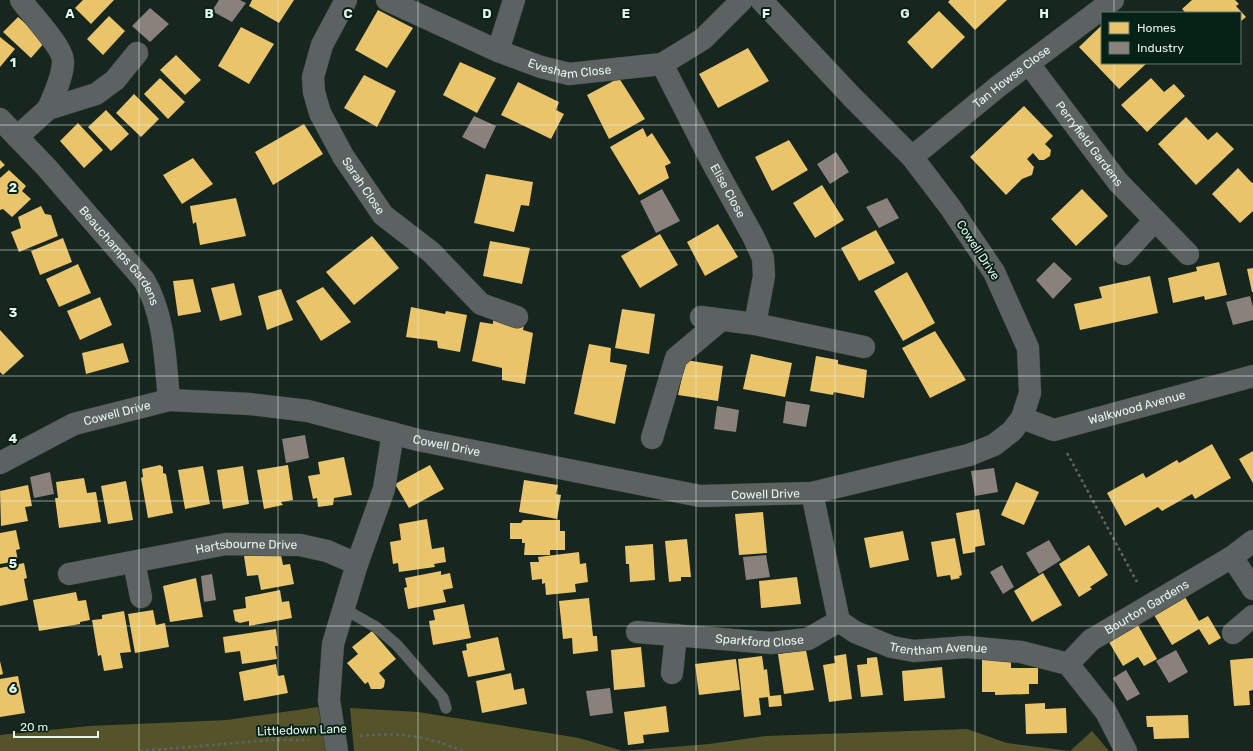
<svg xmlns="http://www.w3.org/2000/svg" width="1253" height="751" viewBox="0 0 1253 751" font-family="Rubik,sans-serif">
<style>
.forest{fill:#545329}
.homes{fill:#e9c46a}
.industry{fill:#8a817c}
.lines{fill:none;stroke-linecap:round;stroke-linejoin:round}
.lane-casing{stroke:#36413c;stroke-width:12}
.street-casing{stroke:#36413c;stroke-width:23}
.path{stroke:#5d6461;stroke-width:2.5;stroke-dasharray:3 3;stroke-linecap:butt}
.lane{stroke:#5c6261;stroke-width:11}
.street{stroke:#5c6261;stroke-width:22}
.grid{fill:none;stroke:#e5f5ec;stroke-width:1;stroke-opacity:0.55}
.labels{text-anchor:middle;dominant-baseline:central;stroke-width:4;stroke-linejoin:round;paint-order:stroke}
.street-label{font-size:12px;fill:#e5f5ec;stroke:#062216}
.grid-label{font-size:13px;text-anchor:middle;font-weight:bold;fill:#e5f5ec;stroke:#062216;stroke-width:4;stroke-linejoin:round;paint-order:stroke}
</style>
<rect width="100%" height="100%" fill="#17261f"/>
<path class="forest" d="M318 707 328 751H0V735L89 726 227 720Z
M350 708 418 712 579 738 623 751 709 744 765 736 967 729 1007 743 1070 751H354Z
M1092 731 1109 751H1070Z"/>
<path class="homes" d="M83 0H114L91 24 75 8Z
M252 0H294L279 23 249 6Z
M950 0H1007L975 30 948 2Z
M1192 0H1235L1239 4 1236 6 1246 17 1240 22V13H1186L1182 9Z
M378 10 413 28 387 68 355 50Z
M939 11 965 37 932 69 907 42Z
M109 16 125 31 103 55 87 39Z
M18 17 46 41 31 58 3 32Z
M1102 25V63H1147L1119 89 1079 47Z
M241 27 274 44 249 84 218 66Z
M0 37 15 49 0 67Z
M748 48 769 81 718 108 699 74Z
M176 55 201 80 185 95 160 70Z
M460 62 496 78 477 113 443 95Z
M364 75 396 91 377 127 344 108Z
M160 78 185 102 168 119 144 94Z
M619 78 645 119 609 139 587 95Z
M1151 78 1164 92 1174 84 1185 96 1147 132 1121 105Z
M518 82 559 102 556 110 564 114 551 139 501 115Z
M134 94 159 119 141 137 116 113Z
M1024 106 1053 136 1045 144 1051 150 1050 156 1044 160H1039L1033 153 1027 159 1034 167 1032 175 1022 179 1006 195 970 157Z
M106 110 129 134 111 151 88 127Z
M1186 117 1208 140 1217 132 1234 149 1196 185 1158 144Z
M78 123 103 150 84 168 60 141Z
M304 124 323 154 273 185 255 152Z
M643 128 647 137 652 133 671 163 665 166 669 178 639 195 610 147Z
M789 140 808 170 772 191 755 157Z
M193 158 213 184 182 204 163 175Z
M0 160 5 165 0 169Z
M1238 168 1252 183 1253 182V211L1240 223 1212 194Z
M9 170 26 186 22 191 31 199 12 217 3 209 0 210V178Z
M486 174 533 182 529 206 521 205 514 232 474 223Z
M822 185 844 220 815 238 793 203Z
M1082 189 1108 216 1076 246 1051 219Z
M236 198 246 236 200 245 196 222 193 224 190 206Z
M41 206 45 214 51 215 58 236 19 252 11 232 21 228 18 217Z
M718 224 738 257 705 276 687 242Z
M876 230 895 263 859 281 841 248Z
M660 234 678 265 640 288 621 256Z
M372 236 399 268 354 305 326 272Z
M63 238 72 262 40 275 31 251Z
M490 241 530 248 522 284 483 276Z
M1219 262 1227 295 1205 300 1204 296 1173 303 1168 278 1197 271 1196 267Z
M78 264 91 293 59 307 46 279Z
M1253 268V292H1252L1247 269Z
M907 272 935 323 903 341 874 291Z
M1150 276 1158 313 1080 330 1074 304 1102 298 1099 287Z
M193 279 201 312 178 316 173 281Z
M234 283 242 315 220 321 211 288Z
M323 287 351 322 321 341 296 301Z
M281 289 293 320 267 330 258 296Z
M100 297 112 325 80 340 67 311Z
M411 307 445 314 446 311 467 315 460 352 438 348 437 341 406 337Z
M622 309 655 314 649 354 615 348Z
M493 318 524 325 523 330 533 333 525 384 502 380V368L472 361 480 322 493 324Z
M0 330 24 356 3 375 0 372Z
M935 331 966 380 930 398 902 348Z
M123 343 129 362 86 374 82 353Z
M589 344 611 348 610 362 627 365 615 424 574 414Z
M751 354 792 363 785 397 743 389Z
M816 356 838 360V364L867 370 864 398 834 392 833 395 810 391Z
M686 360 723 366 718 401 678 395Z
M1212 444 1231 478 1195 499 1192 494 1162 511 1158 507 1125 526 1107 493 1143 473 1146 478 1177 460 1179 463Z
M1253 451V483L1239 459Z
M344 457 352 495 334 498 333 505 318 507 317 498 313 499 308 476 320 474 318 462Z
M160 465 163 467V473L166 474 173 513 148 518 141 478 143 477 142 469Z
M288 465 293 500 281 502 283 505 264 509 257 470Z
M430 465 444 489 409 508 395 484Z
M203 466 210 504 185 509 178 470Z
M243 466 249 504 223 509 217 470Z
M84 478 87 493 96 492 101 522 59 528 55 498H58L56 482Z
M524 480 558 485 556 494 561 495 557 519 519 512Z
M126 481 133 520 108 524 101 486Z
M1016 482 1039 492 1024 525 1001 515Z
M28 485 32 506 25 507 28 521 1 526 0 491Z
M979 509 985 545 975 547V552L963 554 956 513Z
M763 512 767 553 739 555 735 514Z
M427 519 432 549 444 547 446 562 434 564 435 567 399 572 398 563 393 564 390 542 401 540 399 524Z
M523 520H560V531H565V550H550V555H524L525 543H522V539H510V523H521Z
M16 530 20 549 16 550 18 561 0 564V533Z
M903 531 909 560 870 568 864 538Z
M955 538 962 575 959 576 960 578 951 580 950 575 937 577 931 542Z
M687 539 691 577H681V581L669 582 665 541Z
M653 544 655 580 630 582 629 564H626L625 546Z
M1089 545 1108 575 1090 587 1092 589 1079 597 1059 564Z
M280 550 283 565 290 564 294 584 261 590 258 575 247 576 244 556Z
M579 552 580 564 586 563 588 582 575 584 576 592 546 595 545 583 542 584V579L532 580 530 562H539L538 557Z
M24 563 27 578 24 579 28 600 0 606V568Z
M441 571V575L450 573 453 588 443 590 446 602 408 609 404 588 407 587 405 578Z
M1043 573 1062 605 1032 622 1014 591Z
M797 577 801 604 761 608 759 581Z
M196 578 203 617 170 622 163 586Z
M280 590 282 602 289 601 292 618 249 626V621L240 623 235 621 233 610 246 608 245 597Z
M76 592 78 601 86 600 90 620 80 622V624L39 631 33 600Z
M1185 597 1199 621 1208 616 1221 638 1209 645 1199 629 1172 645 1154 615Z
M589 598 593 636H597L598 651 573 654 572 638 563 639 559 601Z
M464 604 471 638 433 645 429 621 435 620 433 610Z
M153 610 156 625 165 623 169 647 135 653 128 614Z
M124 611 131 652 120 653 123 668 104 671 101 655 98 656 92 620 102 619V615Z
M1135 620 1157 659 1144 666 1138 657 1123 666 1106 637Z
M276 629 278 646H275L277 659 242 664 240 651 225 653 223 637Z
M372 631 396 659 379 673 385 680 384 687 381 689H371L368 682 365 684 347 663 358 654 352 647Z
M498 637 505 670 468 677 462 651 467 650 466 644Z
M641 647 645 687 614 690 611 650Z
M806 650 814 690 784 694 778 654Z
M846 654 852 699 829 702 823 665 835 663 834 656Z
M762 656 764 670 767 669 770 696 781 695 782 706 769 707 768 697 759 698 761 715 744 717 738 659Z
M877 657 883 695 861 697 857 665 867 664V658Z
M1253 658V690L1249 691 1250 705 1234 706 1230 660Z
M736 659 740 690 699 695 695 664Z
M982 659H1011V668H1038V684H1029V694L995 695V692H982Z
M0 661 3 674 0 675Z
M276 664 278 676 284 675 288 693 244 701 239 672Z
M942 667 945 698 904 701 902 671Z
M511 673 514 690 524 688 527 704 482 713 476 681Z
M18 676 25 713 0 717V679Z
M1045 703V709L1066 708 1067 733 1026 734 1025 704Z
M666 706 669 732 643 735 644 743 628 745 624 712Z
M1188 715 1189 738 1154 739 1153 727H1147L1146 716Z"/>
<path class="industry" d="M219 0H240L246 3 232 22 212 11Z
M150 8 169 24 150 42 132 26Z
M474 116 496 126 485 149 462 137Z
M836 152 849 172 830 184 817 164Z
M662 189 680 221 656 233 640 201Z
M887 198 899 218 879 228 866 207Z
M1054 262 1072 279 1053 299 1036 280Z
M1250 296 1253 307V320L1233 325 1226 302Z
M786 401 810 405 806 427 783 423Z
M717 406 739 410 736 432 714 429Z
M305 435 309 458 286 463 282 439Z
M994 468 998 492 975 496 971 471Z
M50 472 54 494 34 498 30 477Z
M1049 540 1061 560 1039 574 1026 553Z
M766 555 770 577 746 580 743 557Z
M1002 565 1014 587 1003 594 990 572Z
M212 574 216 600 204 602 201 576Z
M1176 650 1188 672 1169 683 1156 661Z
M1126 670 1140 694 1127 701 1113 678Z
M610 688 613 713 590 716 586 691Z"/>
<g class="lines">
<g class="lane-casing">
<path id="lane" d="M344 609 376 627 397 645 443 698 446 708"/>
</g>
<g class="street-casing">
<g id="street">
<path d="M21 0C30 13 63 47 63 61 63 77 54 95 48 109"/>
<path id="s1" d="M346 0 322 45 313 77 314 92 320 113 343 156 383 215 431 252 481 304 517 317"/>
<path id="s2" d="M387 0 498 51 541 67 569 74 662 64 703 39 742 0"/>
<path d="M498 51 514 0"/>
<path id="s3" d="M662 64 712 162 754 238 763 258 764 276 755 324"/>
<path id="s4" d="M1029 64 1118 182 1188 254"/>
<path id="s5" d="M0 119 47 168 144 280C165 316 165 359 169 400"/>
<path d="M17 137 48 109 96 94 115 80 137 53"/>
<path id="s6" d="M912 157 1000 85 1113 0"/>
<path d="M1124 254 1155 220"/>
<path d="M701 317 755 324 864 347"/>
<path id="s7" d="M1022 418 1054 430 1253 376"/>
<path d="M652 438 676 358 721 320"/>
<path id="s8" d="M0 463 74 424 169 400 250 404 308 411 418 440 700 496 812 493 969 455 994 445 1012 431 1022 418 1030 393 1028 348 994 272 950 207 912 157 852 97 761 0"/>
<path id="s9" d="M812 493 839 621 855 632 892 647 914 651 967 647 1021 652 1068 664 1106 712 1126 751"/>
<path d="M1232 557 1253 589"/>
<path d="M134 562 141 597"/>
<path id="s10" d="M69 574 226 544 300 545 327 551 357 564"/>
<path id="s11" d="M637 632 771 643 808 639 839 621"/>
<path d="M1233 633 1253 616"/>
<path id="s12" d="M1068 664 1091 640 1232 557 1253 541"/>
<path d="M672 673 676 635"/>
<path d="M337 751 329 700 333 644 357 564 384 489 393 433"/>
</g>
</g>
<path class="path" d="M1067 453 1137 582
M360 736C385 733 410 734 434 741 444 743 453 748 463 751
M140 751 272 740H309"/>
<use href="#lane" class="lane"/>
<use href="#street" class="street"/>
</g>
<path class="grid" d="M139 0V751M278 0V751M418 0V751M557 0V751M696 0V751M835 0V751M975 0V751M1114 0V13M1114 63V751M0 125H1253M0 250H1253M0 376H1253M0 501H1253M0 626H1253"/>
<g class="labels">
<g class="street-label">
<text stroke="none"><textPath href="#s2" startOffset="197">Evesham Close</textPath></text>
<text stroke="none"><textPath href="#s6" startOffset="128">Tan Howse Close</textPath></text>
<text stroke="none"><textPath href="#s4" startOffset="100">Perryfield Gardens</textPath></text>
<text stroke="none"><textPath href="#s1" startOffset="206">Sarah Close</textPath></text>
<text stroke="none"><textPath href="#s3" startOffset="143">Elise Close</textPath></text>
<text transform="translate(978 250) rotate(57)">Cowell Drive</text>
<text stroke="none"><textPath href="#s5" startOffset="182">Beauchamps Gardens</textPath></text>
<text stroke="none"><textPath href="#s7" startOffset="120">Walkwood Avenue</textPath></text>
<text stroke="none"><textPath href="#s8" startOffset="128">Cowell Drive</textPath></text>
<text stroke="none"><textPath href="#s8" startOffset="464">Cowell Drive</textPath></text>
<text stroke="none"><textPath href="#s8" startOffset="788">Cowell Drive</textPath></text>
<text stroke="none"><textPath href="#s10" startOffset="180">Hartsbourne Drive</textPath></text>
<text stroke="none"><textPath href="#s12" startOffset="98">Bourton Gardens</textPath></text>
<text stroke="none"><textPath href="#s11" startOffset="123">Sparkford Close</textPath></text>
<text stroke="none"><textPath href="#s9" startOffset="237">Trentham Avenue</textPath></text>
<text transform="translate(302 730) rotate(-2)">Littledown Lane</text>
</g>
</g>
<g class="grid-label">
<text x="70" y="18">A</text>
<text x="209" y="18">B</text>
<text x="348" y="18">C</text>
<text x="487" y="18">D</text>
<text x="626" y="18">E</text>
<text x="766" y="18">F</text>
<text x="905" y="18">G</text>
<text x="1044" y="18">H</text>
<text x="13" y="67">1</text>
<text x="13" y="192">2</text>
<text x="13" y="317">3</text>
<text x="13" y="443">4</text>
<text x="13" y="568">5</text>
<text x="13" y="693">6</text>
</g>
<rect x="1101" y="12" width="140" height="52" fill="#062216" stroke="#5f766c"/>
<rect x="1109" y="22" width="20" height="12" fill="#e9c46a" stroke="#5f766c"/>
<text x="1137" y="32" font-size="12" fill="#e5f5ec">Homes</text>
<rect x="1109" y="42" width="20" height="12" fill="#8a817c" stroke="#5f766c"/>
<text x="1137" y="52" font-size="12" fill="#e5f5ec">Industry</text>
<path d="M14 731v6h84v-6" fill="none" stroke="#e5f5ec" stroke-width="2"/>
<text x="20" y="731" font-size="12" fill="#e5f5ec" stroke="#062216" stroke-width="3" paint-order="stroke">20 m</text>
</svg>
